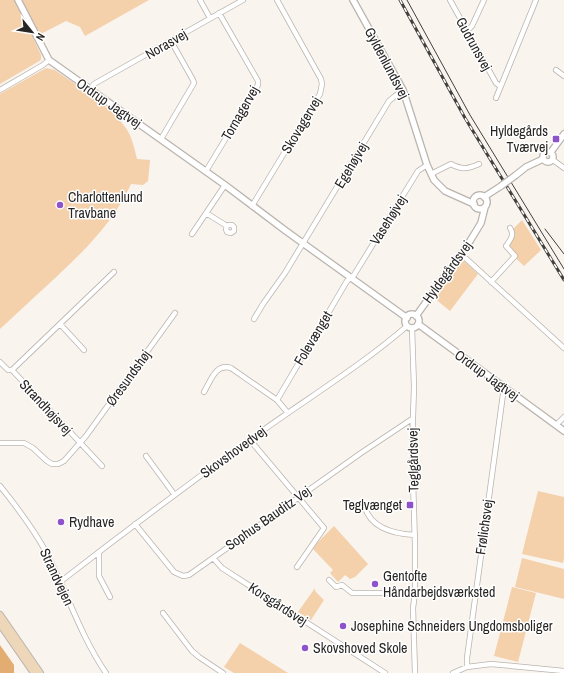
<svg xmlns="http://www.w3.org/2000/svg" width="564" height="673" viewBox="0 0 564 673" font-family="'Archivo Narrow',sans-serif">
<style>
.green{fill:#f4d0ab}
.water{fill:#e3ac71}
.lines{fill:none;stroke-linecap:round;stroke-linejoin:round}
.minor-casing{stroke:#bab4af;stroke-width:6}
.tertiary-casing{stroke:#bab4af;stroke-width:8}
.secondary-casing{stroke:#bab4af;stroke-width:8}
.minor{stroke:#fff;stroke-width:4.5}
.tertiary{stroke:#fff;stroke-width:5.5}
.secondary{stroke:#eed7b8;stroke-width:6}
.tram{stroke:#42403d;stroke-width:1}
.rail-casing{stroke:#42403d;stroke-width:3}
.rail{stroke:#fff;stroke-width:1.5;stroke-dasharray:4.5;stroke-linecap:butt}
.tertiary-bridge-casing{stroke:#bab4af;stroke-width:8;stroke-linecap:butt}
.tertiary-bridge{stroke:#fff;stroke-width:5.5}
.poi-dot{fill:#8e53ca;stroke:#fff;stroke-width:1.5}
.labels{text-anchor:middle;dominant-baseline:central;stroke-width:3;stroke-linejoin:round;paint-order:stroke}
.street-label{font-size:14px;fill:#282624;stroke:#fff}
.poi-label{font-size:14px;fill:#282624;stroke:#fff;text-anchor:start}
</style>
<rect width="100%" height="100%" fill="#f9f4ee"/>
<path class="green" d="M0 0H149L85 36 80 27 66 21 33 38 41 55V60L0 84Z
M46 68 55 70C78 87 108 103 125 127 132 136 134 147 137 159L150 160 148 181 143 185 131 184C109 233 65 268 27 304 18 312 9 321 0 329V94Z
M522 220 541 250 524 266 504 247 512 236 509 233Z
M463 260 478 274 450 311 434 298Z
M538 491 564 497V558L563 563 522 554Z
M334 526 368 564 355 577 350 579 345 575 338 582 330 573 333 570 313 549 318 542Z
M522 558 564 569V599L515 587Z
M512 587 536 593 518 662 494 656Z
M315 588V591L324 600 311 620 298 612Z
M240 643 288 673H234L224 667Z"/>
<path class="water" d="M0 645 14 665V673H0Z"/>
<g class="lines">
<g class="minor-casing">
<path id="minor" d="M200 0 210 18
M450 0 496 83 500 86
M467 31 472 26 484 0
M556 70 564 76
M90 89 94 84 243 0
M0 90 43 65 49 60
M496 98 536 0
M161 139 194 83 193 80 171 41
M553 160 564 168
M206 171 258 85V81L219 13
M431 174 451 164C462 170 468 169 479 164
M252 206 320 94 322 84 321 79 277 0
M206 213 227 226 229 225H232L234 227V231L231 233 227 232 226 229 227 226
M192 234 225 185
M461 254 564 348
M491 282 515 256 506 246C510 240 515 235 510 228
M254 319 263 304 285 273 389 101 395 96 403 90
M60 324 84 350
M412 328 414 387 412 447 415 545V593L413 608 415 673
M0 362 8 370H12
M204 392C211 380 216 363 231 368L277 400 288 413
M277 400 347 281 354 275 418 171 427 165
M556 425 564 417
M250 440 324 528 297 567
M0 443H24L33 448 47 461 52 464H58L64 461 86 436 175 313
M146 456 174 494
M102 466 12 370 114 272
M0 486C17 507 33 528 46 552 67 592 80 635 106 673
M365 508C372 529 395 534 415 535
M135 524 174 572 183 576 189 575 361 453 412 419
M99 553V576L110 597
M213 558 222 568 385 673
M329 580 336 587 342 585 352 593H415
M60 582C127 530 194 480 262 431 311 396 362 365 407 326
M163 613 192 651 199 657 223 673
M467 667V658L504 387
M453 673 467 667 491 664 564 671"/>
</g>
<g class="tertiary-casing">
<path id="tertiary" d="M18 0 49 60 225 185 286 231 407 318
M353 0 403 90 427 165 434 180 445 191 474 204
M543 157a5 5 0 1 1 10 0a5 5 0 1 1-10 0Z
M551 152 564 134
M516 175 526 167 543 159
M473 202a7 7 0 1 1 14 0a7 7 0 1 1-14 0Z
M484 197 501 186
M405 321a7 7 0 1 1 14 0a7 7 0 1 1-14 0Z
M416 316 470 241 481 223 485 207
M418 324 564 431"/>
</g>
<g class="secondary-casing">
<path id="secondary" d="M0 615 40 673
M0 624 34 673"/>
</g>
<use href="#minor" class="minor"/>
<use href="#tertiary" class="tertiary"/>
<use href="#secondary" class="secondary"/>
<path class="tram" d="M407 0 470 115 564 269
M545 229 564 254"/>
<g class="rail-casing">
<path id="rail" d="M400 0 465 118 564 280"/>
</g>
<use href="#rail" class="rail"/>
<g class="tertiary-bridge-casing">
<path id="tertiary-bridge" d="M501 186 516 175"/>
</g>
<use href="#tertiary-bridge" class="tertiary-bridge"/>
</g>
<g class="poi-dot">
<rect x="552" y="135" width="8" height="8" rx="2"/>
<circle cx="60" cy="205" r="4"/>
<rect x="406" y="501" width="8" height="8" rx="2"/>
<circle cx="61" cy="522" r="4"/>
<circle cx="375" cy="584" r="4"/>
<circle cx="343" cy="626" r="4"/>
<circle cx="305" cy="648" r="4"/>
</g>
<g class="labels">
<g class="street-label">
<text transform="translate(166 44) rotate(-30)">Norasvej</text>
<text transform="translate(474 44) rotate(61)">Gudrunsvej</text>
<text transform="translate(387 63) rotate(62)">Gyldenlundsvej</text>
<text transform="translate(109 103) rotate(35)">Ordrup Jagtvej</text>
<text transform="translate(240 113) rotate(-60)">Tornagervej</text>
<text transform="translate(301 125) rotate(-59)">Skovagervej</text>
<text transform="translate(351 165) rotate(-59)">Egehøjvej</text>
<text transform="translate(388 220) rotate(-58)">Vasehøjvej</text>
<text transform="translate(447 272) rotate(-54)">Hyldegårdsvej</text>
<text transform="translate(313 338) rotate(-59)">Folevænget</text>
<text transform="translate(487 375) rotate(36)">Ordrup Jagtvej</text>
<text transform="translate(128 378) rotate(-54)">Øresundshøj</text>
<text transform="translate(46 407) rotate(47)">Strandhøjsvej</text>
<text transform="translate(233 452) rotate(-36)">Skovshovedvej</text>
<text transform="translate(413 460) rotate(-91)">Teglgårdsvej</text>
<text transform="translate(268 518) rotate(-35)">Sophus Bauditz Vej</text>
<text transform="translate(484 527) rotate(-82)">Frølichsvej</text>
<text transform="translate(57 577) rotate(65)">Strandvejen</text>
<text transform="translate(278 604) rotate(33)">Korsgårdsvej</text>
</g>
<g class="poi-label">
<text x="548" y="131" text-anchor="end">Hyldegårds<tspan x="548" dy="16">Tværvej</tspan></text>
<text x="68" y="197">Charlottenlund<tspan x="68" dy="16">Travbane</tspan></text>
<text x="402" y="505" text-anchor="end">Teglvænget</text>
<text x="69" y="522">Rydhave</text>
<text x="383" y="576">Gentofte<tspan x="383" dy="16">Håndarbejdsværksted</tspan></text>
<text x="351" y="626">Josephine Schneiders Ungdomsboliger</text>
<text x="313" y="648">Skovshoved Skole</text>
</g>
</g>
<g transform="translate(32 32) rotate(120)" stroke="#ffffff" stroke-width="3" paint-order="stroke">
<path d="M0-3L7 15L0 10L-7 15Z" fill="#282624"/>
<text y="-6" font-size="11" font-weight="bold" text-anchor="middle" fill="#282624">N</text>
</g>
</svg>
